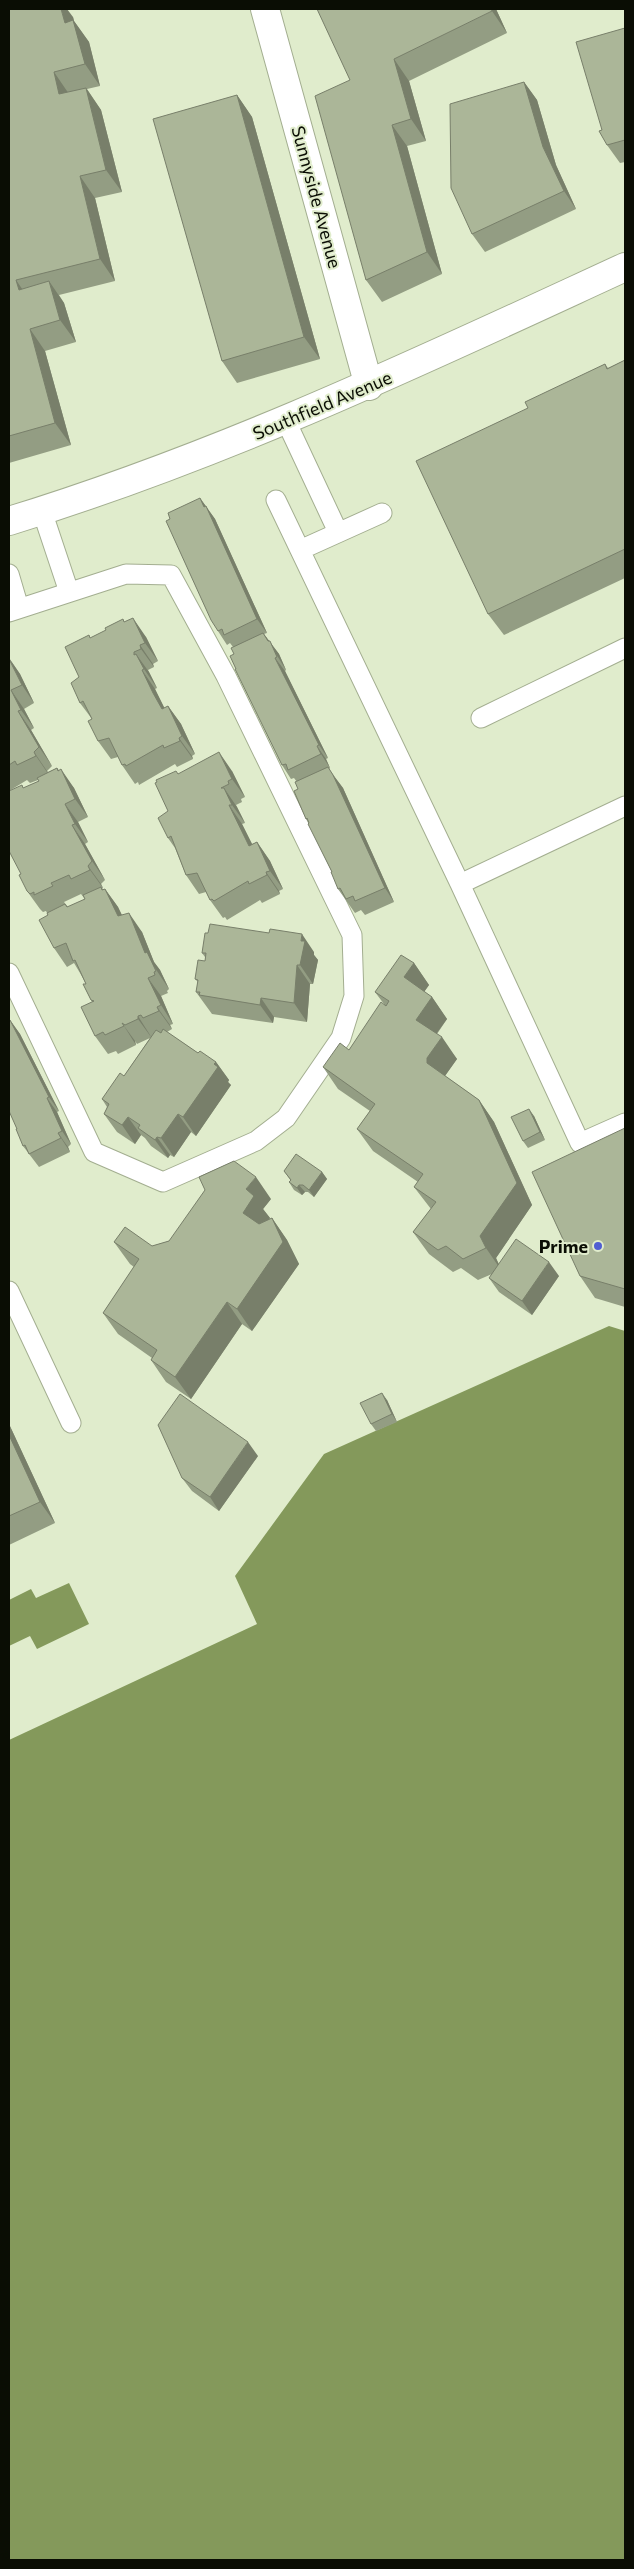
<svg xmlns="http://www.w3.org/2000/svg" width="634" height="2569" viewBox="0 0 634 2569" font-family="Commissioner,sans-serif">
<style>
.water{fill:#84995b}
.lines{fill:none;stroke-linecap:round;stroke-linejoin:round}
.lane-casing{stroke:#a3ae90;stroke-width:21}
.street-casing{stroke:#a3ae90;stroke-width:30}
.secondary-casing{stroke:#a3ae90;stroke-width:30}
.lane{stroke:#fff;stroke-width:19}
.street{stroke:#fff;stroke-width:28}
.secondary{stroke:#fff;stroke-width:28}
.wall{fill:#939d83;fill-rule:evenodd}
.shaded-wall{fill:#787f6a}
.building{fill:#abb698;stroke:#787f6a}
.poi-dot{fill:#505dd2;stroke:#e0eccc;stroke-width:2}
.labels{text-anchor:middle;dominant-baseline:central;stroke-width:4;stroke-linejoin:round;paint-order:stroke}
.street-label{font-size:18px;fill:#0a0d04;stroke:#e0eccc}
.poi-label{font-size:18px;font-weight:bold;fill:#0a0d04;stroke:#e0eccc;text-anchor:end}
</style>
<rect width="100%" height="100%" fill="#e0eccc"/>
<path class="water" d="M609 1326 625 1331V2560H9V1740L257 1624 235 1576 324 1454Z
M69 1583 89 1624 37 1649 30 1636 9 1646V1600L31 1589 36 1598Z"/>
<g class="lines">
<g class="lane-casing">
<path id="lane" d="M286 421 338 532
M276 500 460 884 580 1143 625 1123
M42 511 69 592
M300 550 382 513
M9 574 19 608
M9 612 126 574 171 575 226 676 352 935 354 996 341 1038 286 1118 256 1141 163 1182 94 1152 9 973
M481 718 625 648
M460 884 625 806
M9 1291 71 1423"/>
</g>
<g class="street-casing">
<path id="street" d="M265 9 369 386"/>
</g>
<g class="secondary-casing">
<path id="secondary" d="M9 521C224 455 421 361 625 267"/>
</g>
<use href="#lane" class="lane"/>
<use href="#street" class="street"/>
<use href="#secondary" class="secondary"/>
</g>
<path class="wall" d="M9 9 73 17 74 21 89 42 100 86 87 89 101 110 122 192 95 198 115 281 59 295 64 303 76 342 45 351 71 445 9 463Z
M496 9 507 33 409 81 426 141 407 146 442 274 382 302 366 280 350 80Z
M625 28V162L620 163 607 145 602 130Z
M524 82 537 100 556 165 576 209 485 252 472 234Z
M237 95 252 117 320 359 237 383 222 361Z
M625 360V578L504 635 488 614 528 408 605 364 608 368Z
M200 498 215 519 267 633 264 634 279 654 286 670 285 671 328 758 326 759 330 768 329 769 343 788 394 902 365 915 361 910 355 913 338 889 332 872 309 823 306 819 297 782 294 778 291 779 282 765 236 669 233 647 230 643 227 645 218 631 170 519Z
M125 622 146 637 158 661 153 664 154 667 148 670 157 688 155 689 164 708 168 706 181 724 195 754 192 756 193 759 177 767 175 764 139 785 138 782 135 784 122 765 118 757 111 759 98 741 92 719 80 703 79 677Z
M9 658 20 674 34 703 24 709 34 728 31 730 52 766 47 771 48 772 57 768 74 788 88 817 78 822 88 842 85 844 105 880 101 884 103 888 102 889V890L105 889 118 907 122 915 142 932 154 962 160 970 169 989 167 991 168 993 161 996 173 1024 170 1025 172 1029 167 1032 198 1053 216 1062 229 1080 228 1082 231 1085 196 1136 191 1132 174 1157 170 1155 168 1158 151 1146 145 1138 141 1135 135 1144 117 1132 104 1114 107 1107 102 1099 124 1076 150 1038 137 1044 135 1041 136 1045 118 1054 116 1051 108 1054 95 1036 92 1002 83 984H86L80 973 74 963 67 967 54 948 47 913 46 911 43 912 40 909 27 891 21 874 24 788 39 781 38 780 30 783 27 780 9 791ZM81 894 85 899 68 907 64 902Z
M232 771 245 797 241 799 242 802 236 805 245 823 242 824 252 844 257 842 270 861 283 889 279 891 280 894 262 903 260 900 227 920 225 917 223 918 210 900 206 892 199 894 186 875 175 848 168 838V811L178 774Z
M314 952V955L318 960 313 984H310L307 1022 274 1017 273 1023 212 1014 196 992 198 982 195 979 205 961V957L202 953Z
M414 963 429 985 424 992 432 997 447 1019 437 1034 457 1059 445 1076 479 1100 494 1122 532 1205 496 1258 499 1264 559 1276 532 1315 499 1292 489 1278 492 1274 478 1280 461 1268 453 1272 429 1254 413 1232 431 1209 414 1187 418 1182 373 1151 357 1129 370 1111 338 1089 323 1067 349 1050 384 1004 375 992Z
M10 1020 20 1034 59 1111 57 1112 71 1144 68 1147 70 1152 39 1167 23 1146 17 1129Z
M534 1116 545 1140 528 1148 523 1141Z
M625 1128V1307L595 1298 580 1276Z
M284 1171 322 1172 327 1179 314 1197 308 1192H305L302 1195 294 1190 289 1182 291 1181Z
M271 1199 263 1209 270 1218 268 1220 272 1218 287 1240 299 1264 252 1331 242 1324 191 1399 166 1382 151 1360 152 1358 118 1334 103 1313 134 1267 130 1264 114 1242 152 1246 169 1241Z
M387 1400 397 1422 376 1431 371 1424Z
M9 1424 55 1523 9 1545Z
M258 1456 219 1511 192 1491 182 1478Z"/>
<path class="shaded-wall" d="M61 9H67L73 17 74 21 89 42 100 86 85 64 65 23Z
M491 9H496L507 33 492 11Z
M394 59 409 81 426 141 411 119Z
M54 72 69 94H59Z
M524 82 537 100 556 165 576 209 564 191 543 147Z
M86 88 101 110 122 192 106 170Z
M237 95 252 117 320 359 304 337Z
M392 125 407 146 442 274 427 252Z
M80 176 95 198 115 281 100 259Z
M16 280 31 302 19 290Z
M49 281 64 303 76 342 60 320Z
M30 329 45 351 71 445 55 423Z
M200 498 215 519 267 633 257 619Z
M133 618 146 637 158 661 145 643Z
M263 633 279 654 286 670 268 641Z
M140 645 153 664 154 667 141 649Z
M134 652 139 660 136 654 149 672 157 688 144 669Z
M9 658 20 674 34 703 22 685Z
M275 658 285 671 328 758 319 745Z
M142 670 155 689 166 711 162 709 153 693Z
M11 690 24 709 34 728 21 710Z
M168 706 181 724 195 754 182 736Z
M18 711 31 730 52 766 39 747Z
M179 738 192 756 193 759 180 741Z
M317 746 326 759 330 768 321 754Z
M34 752 47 771 49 775 36 756Z
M219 752 232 771 245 797 232 779Z
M57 768 68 784 61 769 74 788 88 817 75 799 58 771Z
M333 775 343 788 394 902 385 888Z
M224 788 237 807 245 823 232 805Z
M65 804 78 822 88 842 75 824Z
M229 805 242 824 262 864 249 846Z
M72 825 85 844 105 880 92 861Z
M257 842 270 861 283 889 270 871Z
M88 866 101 884 103 888 90 870Z
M266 872 279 891 280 894 267 875Z
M101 887 111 902 105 889 118 907 131 935 118 916 102 890Z
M129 913 142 932 154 962 160 970 169 989 145 953Z
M302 934 314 952V955L318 960 313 984 300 965 301 941Z
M414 963 429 985 419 999 404 977Z
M297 965 310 984 307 1022 294 1003Z
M148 978 161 996 173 1024 161 1005Z
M432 997 447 1019 431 1041 416 1020Z
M261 998 274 1017 273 1023 260 1005Z
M157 1007 170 1025 172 1029 159 1011Z
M138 1016 150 1035 151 1037 138 1019Z
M10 1020 20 1034 59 1111 49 1097Z
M122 1023 135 1041 136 1045 124 1026Z
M442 1037 457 1059 442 1080 427 1063V1058Z
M216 1062 229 1080 228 1082 231 1085 196 1136 183 1117Z
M47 1098 57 1112 71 1144 62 1131Z
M479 1100 494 1122 532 1205 496 1258 501 1270 486 1248 480 1236Z
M529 1109 534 1116 545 1140 540 1132Z
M178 1114 191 1132 174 1157 161 1138Z
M128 1117 141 1135 135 1144 122 1125Z
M58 1133 68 1147 70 1152 61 1138Z
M157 1137 170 1155 168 1158 155 1140Z
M322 1172 327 1179 314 1197 309 1190Z
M256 1177 271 1199 263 1209 270 1218 258 1235 243 1213 246 1189Z
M299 1185 305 1192 302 1195 297 1188Z
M272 1218 287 1240 299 1264 252 1331 237 1309Z
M549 1262 559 1276 532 1315 522 1301Z
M227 1302 242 1324 191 1399 175 1377Z
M382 1393 387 1400 397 1422 392 1414Z
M9 1424 55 1523 40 1502 9 1435Z
M248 1442 258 1456 219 1511 210 1497Z"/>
<path class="building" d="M9 9H61L65 23 73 20 85 64 54 72 59 94 86 88 106 170 80 176 100 259 16 280 19 290 49 281 60 320 30 329 55 423 9 436Z
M317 9H491L492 11 394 59 411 119 392 125 427 252 366 280 315 96 350 80Z
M625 28V140L607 145 599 131 602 130 576 42Z
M524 82 543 147 564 191 472 234 451 188 450 104Z
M237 95 304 337 222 361 153 119Z
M625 360V549L488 614 416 461 528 408 525 402 605 364 607 369Z
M200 498 204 507 206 506 257 619 224 635 222 629 218 631 211 620 166 521 170 519 168 513Z
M133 618 145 643 140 645 141 649 134 652V655L136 654 144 669 142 670 153 693 162 709 168 706 182 736 179 738 180 741 164 748 163 745 126 766 125 764 122 765 109 738 98 741 88 721 92 719 83 701 80 703 71 683 79 677 65 647 89 635 90 638 106 630 105 628 123 619 124 622Z
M263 633 268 641H270L277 657 275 658 319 745 317 746 321 754 288 770 286 764 282 765 235 669H236L230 656 234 654 231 648Z
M9 659 22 685 11 690 21 710 18 711 39 747 34 752 36 756 17 765 15 761 9 765Z
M219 752 232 779 228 781 229 784 221 788H224L232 805H229L249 846 257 842 270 871 266 872 267 875 249 884 248 881 214 901 212 899 210 900 197 873 186 875 171 836 168 838 158 818 168 811 155 783 157 782 156 780 176 771 178 774Z
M328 767 333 775 385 888 355 901 353 896 346 899 340 888 338 889 331 872H332L308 824 309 823 307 818 306 819 294 791 298 789 295 782Z
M57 768 58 771 61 769 75 799 65 804 75 824 72 825 92 861 88 866 90 870 71 879 69 875 51 883 53 886 34 895V892L30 894 27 891 19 875 21 874 9 851V791L22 785 23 788 39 781 37 778Z
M101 887 102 890 105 889 118 916 129 913 145 953 147 952 156 971 154 972 155 975 148 978 161 1005 157 1007 159 1011 143 1018 141 1015 138 1016V1019L125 1025 122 1023 124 1026 105 1035 103 1032 95 1036 81 1007 94 1001 91 1000 83 984H86L75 960 73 961 66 943 54 948 39 920 48 915 47 913 65 904 67 907 85 899 83 895Z
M210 924 269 933 270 929 302 934 301 941H305L300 965H297L294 1003 261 998 260 1005 199 995 200 992H196L198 980 195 979 198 960 205 961 206 953H202L205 933H208Z
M401 955 414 963 404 977 432 997 416 1020 442 1037 427 1058V1063L479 1100 517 1183 480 1236 486 1248 463 1259 446 1246 438 1250 413 1232 436 1202 414 1187 423 1174 357 1129 375 1104 323 1067 340 1043 349 1050 381 1002 386 1006 389 1001 375 992Z
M10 1020 49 1097 47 1098 62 1131 58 1133 61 1138 29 1154 25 1145 23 1146 16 1129H17L9 1111V1021Z
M163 1029 198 1053 200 1051 216 1062 214 1064 218 1067 183 1117 178 1114 161 1138 157 1137 155 1140 138 1128 140 1125 128 1117 122 1125 104 1114 109 1104 102 1099 120 1073 124 1076 156 1030 161 1033Z
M529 1109 540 1132 523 1141 511 1117Z
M625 1128V1289L580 1276 532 1172Z
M296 1154 322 1172 309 1190 303 1185H299L297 1188 289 1182 291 1180 284 1171Z
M234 1161 256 1177 246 1189 254 1196 243 1213 259 1224 272 1218 283 1242 237 1309 227 1302 175 1377 151 1360 157 1350 103 1313 139 1259 114 1242 125 1227 152 1246 169 1241 205 1190 199 1177Z
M516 1239 549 1262 522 1301 489 1278Z
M382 1393 392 1414 371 1424 360 1403Z
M180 1394 248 1442 210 1497 182 1478 158 1425Z
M9 1435 40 1502 9 1516Z"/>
<circle class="poi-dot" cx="598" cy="1246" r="5"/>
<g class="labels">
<g class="street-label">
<text transform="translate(317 197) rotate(75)">Sunnyside Avenue</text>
<text transform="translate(322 405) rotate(-23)">Southfield Avenue</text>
</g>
<g class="poi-label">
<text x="588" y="1246">Prime</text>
</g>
</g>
<rect width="634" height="2569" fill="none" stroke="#0a0d04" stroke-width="20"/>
</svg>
